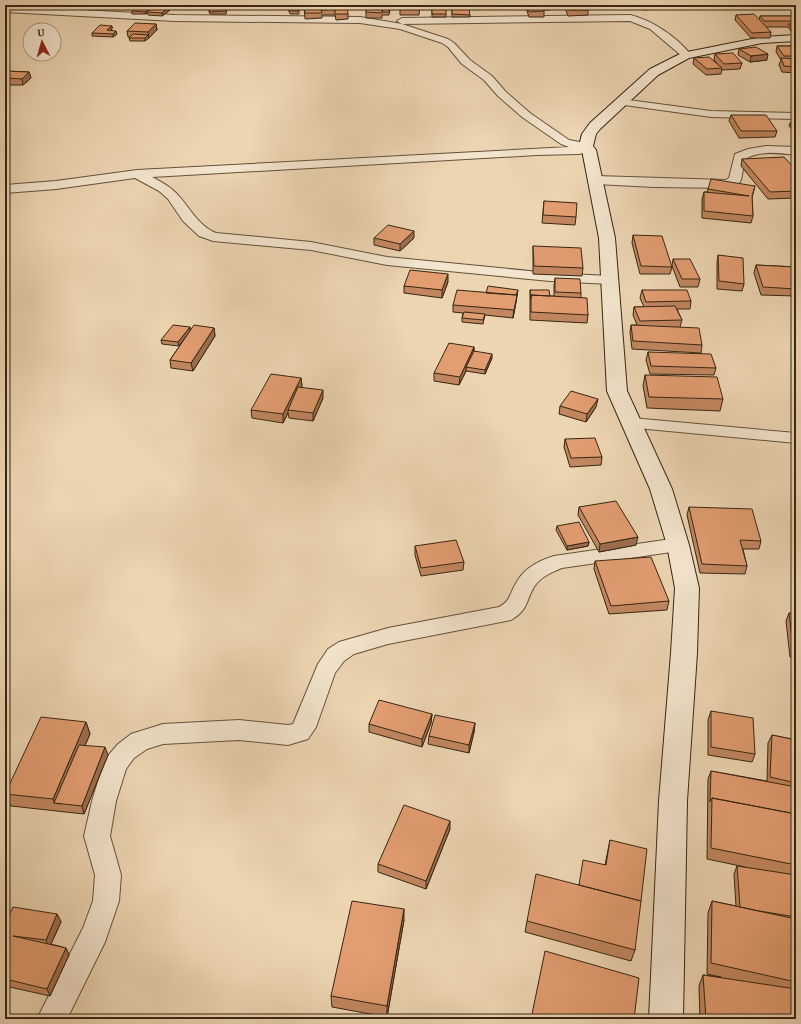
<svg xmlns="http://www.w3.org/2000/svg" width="801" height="1024" viewBox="0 0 801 1024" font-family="'Gentium Book Plus',serif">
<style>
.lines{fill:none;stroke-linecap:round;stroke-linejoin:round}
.street-casing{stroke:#64523a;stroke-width:2}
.secondary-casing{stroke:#362612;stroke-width:2}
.street{fill:#f3e4cd;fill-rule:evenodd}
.secondary{fill:#f3e4cd;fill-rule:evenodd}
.wall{fill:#c28761;stroke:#362612}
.shaded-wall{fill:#9e6e4f;stroke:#362612}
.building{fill:#e29d71;stroke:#362612}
</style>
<rect width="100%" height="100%" fill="#edd5b2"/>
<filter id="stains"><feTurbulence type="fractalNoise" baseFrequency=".005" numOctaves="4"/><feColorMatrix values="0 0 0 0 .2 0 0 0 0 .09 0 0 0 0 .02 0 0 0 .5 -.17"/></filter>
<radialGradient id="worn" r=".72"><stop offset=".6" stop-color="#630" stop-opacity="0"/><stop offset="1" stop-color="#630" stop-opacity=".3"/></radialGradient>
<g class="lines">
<g class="street-casing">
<path id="street" d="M5 6 175 15 360 17 402 24 448 39 454 43 470 60 492 76 506 92 530 113 569 140 590 144 592 146 590 148 584 149 583 153 579 154 537 155 152 177C160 181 169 186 176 193 189 206 197 225 216 233L311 242 387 257 550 273 610 276 615 277 617 280 615 283 610 284 550 281 387 265 311 250 213 241 199 236 183 221 168 199 159 191 135 178 56 189 5 193V185L56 181 137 170 569 147 561 144 522 117 498 96 484 80 462 64 448 47 442 43 400 29 360 23 175 21 5 12Z
M630 15C652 20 677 37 691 55L686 58 683 57 650 29 630 21 402 24 397 21 402 18Z
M621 99 711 111 796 113V119L711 117 617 104 616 102 617 100Z
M766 146 796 147V155C779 153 760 150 745 159L741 180 739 183 728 188 655 187 596 184 592 183 590 180 592 177 596 176 726 180 729 178 735 154 748 149Z
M632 418 796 433V443L626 427 623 423 626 419Z
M678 538 685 540 688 545 685 550 562 568C552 572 540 577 534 587 525 602 529 609 511 620L388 644 354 654 344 661 335 673 316 727 308 739 288 745 239 740 163 744 147 749 134 758 126 769 116 801 110 836 121 875 119 901 105 942 67 1019H37L83 928 93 901 95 875 84 836 92 801 103 765 106 758 118 744 131 734 163 724 239 720 288 725 293 724 318 664 328 649 339 642 388 628 499 607C510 601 509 596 515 585 523 569 537 561 554 556Z"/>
</g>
<g class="secondary-casing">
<path id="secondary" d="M796 35V41L762 43 689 58 658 75 600 129 596 134 593 146 596 150 615 238 627 391 672 489 689 545 699 588 697 653 687 801 683 1019H649L659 801 671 653 675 588 667 545 650 489 607 391 599 238 582 150 579 146 582 134 590 123 650 69 682 53 762 37Z"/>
</g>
<use href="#street" class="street"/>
<use href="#secondary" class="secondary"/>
</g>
<path class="wall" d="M152 5 153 8 169 7 170 10 162 16 148 15 147 13 146 14H132V11Z
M211 5H233V7H227L226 14H210L209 12 211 6Z
M329 5 348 14V19L336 20 335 15H322V18L305 19 304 6Z
M367 5H391L389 15H382V18H366V12Z
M420 5 419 15H400V9Z
M453 5H475V9L453 8Z
M525 5H549L550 7V10H544V17H529Z
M564 5H586L588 10V15L568 16Z
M639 5H660L659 9 643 10Z
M288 6 299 11V14H290L288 9Z
M432 8 446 14V17H432Z
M452 9 470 15V17H452Z
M736 15 759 20 760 16H796V34H793L788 27H766L771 32 770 38H751L735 20Z
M156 24 157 30 145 41H130L129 38 130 37H128L127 31Z
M112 26V29L110 30 117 34 113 37 92 36V33Z
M777 46H796V73L782 72 779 65 781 60 776 52Z
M739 49 767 60 750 62 738 55Z
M715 54 742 63 740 69 722 70V69L721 74 706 75 693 64 694 58 719 66 714 60Z
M5 71 29 72 31 78 23 85H5Z
M731 115 777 131 775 137 739 138 729 121Z
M790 123H796V134L789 126Z
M742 159 796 170V198L768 199 741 166Z
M755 186 752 198 753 216 751 223 702 218V199L704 192H707L708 189Z
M544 201 576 217 575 225 542 223Z
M633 235 672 267 670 274H640L632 243Z
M374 238H414L400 251 374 245Z
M533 246 583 268 582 276 533 274Z
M718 255 744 284 742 291 717 289V263Z
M673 259 700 279 698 287H680L672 266Z
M756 265 796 267V296L761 295 754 273Z
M555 278 581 293V297L588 315 587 323 530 320V290L550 296H554V286Z
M448 282 442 298 404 293V286Z
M642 290 691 301 690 309H677L682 320 680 327 702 345 701 353 632 349 630 332 631 325H637L633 315 634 307H644L640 298Z
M486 293 517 294 513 318 485 315 483 324 462 322V318L463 313 453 312V305Z
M190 327V330L214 328 215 336 193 371 171 368 170 360 185 338 179 346 162 344 161 340Z
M474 347V351L492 358 485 374 466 371 459 385 434 381V373Z
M648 352 716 368 714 375 650 374 646 360Z
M645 375 723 399 720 411 647 408 643 386Z
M301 378 302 386 301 387 323 398 313 421 289 418 288 413 283 423 252 418 251 410Z
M560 406 596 407 586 422 559 414Z
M565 439 602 457 601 465 570 467 564 447Z
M579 507 636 545 599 552 578 515Z
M689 507 761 541 759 549H743L747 566 745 574 700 573 687 515Z
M557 526 589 542 588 546 567 550 556 530Z
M415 546 464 562 463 570 421 576 415 555Z
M595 561 669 601 667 610 609 614 594 569Z
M789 613 796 614V658L790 657 786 621Z
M711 711 755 754 752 762 708 755V720Z
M432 714 431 723 422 747 369 732V724Z
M86 722 90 734 85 745 108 755 84 814 11 806 5 794Z
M475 723 474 732 469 753 428 744 429 736Z
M772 735 796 740V1019H700L699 986 703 975 721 977 707 974 708 913 712 901 736 906 734 874 737 866 745 867 707 859 708 779 711 771 767 781 768 743Z
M450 829 426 889 378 872V864Z
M610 840 635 950 631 961 525 932 527 921 578 885 605 865Z
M57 914 61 922 51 944 66 948 69 955 50 996 5 986V924Z
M404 920 387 1017 332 1007 331 996Z"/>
<path class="shaded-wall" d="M152 5 153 8 147 12V13L146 14 145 12Z
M169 7 170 10 162 16V13Z
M156 24 157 30 149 38 148 32Z
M112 26V29L108 33 107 30Z
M116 31 117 34 113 37V34Z
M148 35 149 38 145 41V38Z
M768 54 767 60 750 62 751 56Z
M29 72 31 78 23 85 22 79Z
M414 231V238L400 251V244Z
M448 274V282L442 298V290Z
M518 290 516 303 513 318 515 298Z
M190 327V331L179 346 178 342Z
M214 328 215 336 193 371 191 363Z
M474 347 473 355 466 367V371L459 385 460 377Z
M492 354V358L485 374V370Z
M301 378 302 386 290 410H288V413L283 423V414Z
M323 390V398L313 421V413Z
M598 399 596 407 586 422 587 414Z
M638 537 636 545 599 552 600 544Z
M589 542 588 546 567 550V546Z
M432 714 431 723 422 747V739Z
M86 722 90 734 60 804 54 803 53 799Z
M475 723 474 732 469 753V745Z
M105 747 108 755 84 814 82 806Z
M450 821V829L426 889V881Z
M404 909V920L387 1017V1006Z
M57 914 61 922 49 948 46 940Z
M66 948 69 955 50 996 47 989Z"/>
<path class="building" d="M138 5H152L145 12 132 11Z
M297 5 299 11H290L288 6Z
M329 5H347L348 14H335V9L321 10 322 13H305L304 6Z
M367 5H383L382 13 366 12Z
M383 5H390L389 12H382Z
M400 5H420L419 9H400Z
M453 5H475V6Z
M527 5H542L544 11 529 12Z
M542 5H549L550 7 543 8Z
M567 5H586L588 10H569Z
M155 6 169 7 162 13 147 12Z
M210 6H227L226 11 209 12Z
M432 8H446V14H432Z
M452 9H469L470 15 452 14Z
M754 14 771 32 752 33 736 15Z
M760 16H796V21H764Z
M135 23 156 24 148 32 127 31Z
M788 24H796V31H794Z
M100 25 112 26 107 30 116 31 113 34 92 33Z
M133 34 148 35 145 38H129Z
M777 46H796V56H784Z
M756 47 768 54 751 56 739 49Z
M733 53 742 63 724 64 715 54Z
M709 57 722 68 707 69 694 58Z
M781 58 796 59V67L784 66Z
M5 71 29 72 22 79 5 78Z
M731 115H766L777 131H741Z
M790 123H796V130Z
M784 157 796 170V191L770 192 742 159Z
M711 179 755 186 752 196 753 216 704 211V192L749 196 708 189Z
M544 201 577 203 576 217 543 215Z
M388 225 414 231 400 244 374 238Z
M633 235 662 236 672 267 641 266Z
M533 246 581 248 583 268 534 266Z
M718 255 743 258 744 284 719 281Z
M673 259H690L700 279H682Z
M756 265 796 267V289L763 287Z
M410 270 448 274 442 290 404 286Z
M555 278 580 279 581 293 555 292Z
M488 286 518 290 516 295 486 293Z
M457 290 517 295 514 310 453 305Z
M530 290H549L550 296 531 295V299Z
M642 290H687L691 301 646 302Z
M531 295 587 298 588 315 531 312Z
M675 306 682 320 640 321 634 307Z
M464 312 485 314 483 320 462 318Z
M173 325 190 327 178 342 161 340Z
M194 325 214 328 191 363 170 360Z
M631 325 699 328 702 345 633 341Z
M449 343 474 347 460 377 434 373Z
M474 351 492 354 485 370 466 367Z
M648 352 711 354 716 368 651 366Z
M271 374 301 378 283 414 251 410Z
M645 375 717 377 723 399 649 397Z
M298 387 323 390 313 413 288 410Z
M571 391 598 399 587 414 560 406Z
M595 438 602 457 571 458 565 439Z
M616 501 638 537 600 544 579 507Z
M689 507 752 509 761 541 740 540 747 566 702 564Z
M579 522 589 542 567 546 557 526Z
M456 540 464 562 421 568 415 546Z
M651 557 669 601 611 606 595 561Z
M789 613 796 614V649L793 648Z
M379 700 432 714 422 739 369 724Z
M711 711 753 718 755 754 711 747Z
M435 715 475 723 469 745 429 736Z
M41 717 86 722 53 799 5 794Z
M772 735 796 740V783L770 777Z
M79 745 105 747 82 806 54 803Z
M711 771 796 787V814L712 798 710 802Z
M712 798 796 814V865L711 848Z
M404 805 450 821 426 881 378 864Z
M610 840 647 849 641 901 579 885 583 860 606 865Z
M737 866 796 875V917L759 911 740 907Z
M536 874 641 901 635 950 527 921Z
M352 901 404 909 387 1006 331 996Z
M712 901 796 919V982L711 963Z
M13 907 57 914 46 940 13 936 66 948 47 989 5 979V924Z
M545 951 639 978 634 1019H531Z
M703 975 796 989V1019H706Z"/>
<rect width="801" height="1024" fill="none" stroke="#edd5b2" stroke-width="20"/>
<rect x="6" y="6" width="789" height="1012" fill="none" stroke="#362612" stroke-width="2"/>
<rect x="10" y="10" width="781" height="1004" fill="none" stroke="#362612"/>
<g transform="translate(42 42) rotate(354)"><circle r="19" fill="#f3e4cd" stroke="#a79882"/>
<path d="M0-3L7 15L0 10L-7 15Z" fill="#8f2418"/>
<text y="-6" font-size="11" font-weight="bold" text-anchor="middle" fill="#362612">U</text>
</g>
<rect width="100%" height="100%" filter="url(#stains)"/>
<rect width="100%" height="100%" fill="url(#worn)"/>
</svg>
